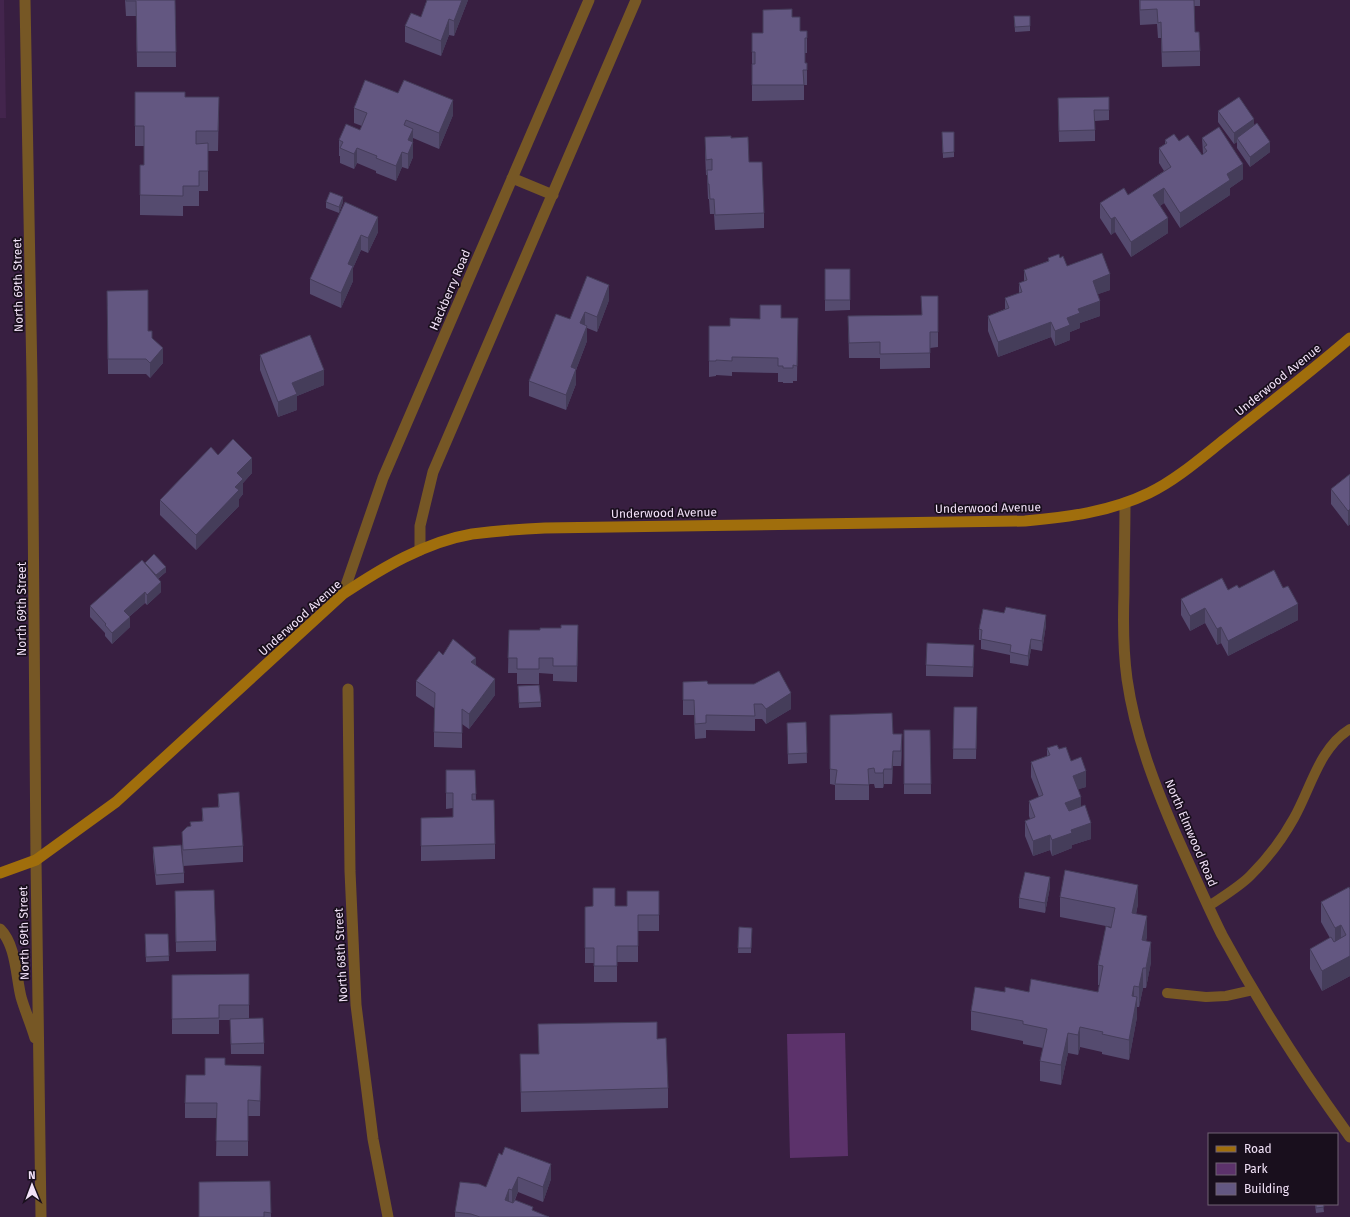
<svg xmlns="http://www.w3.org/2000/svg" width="1350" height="1217" viewBox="0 0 1350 1217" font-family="'Fira Sans',sans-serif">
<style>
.built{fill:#43254d}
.green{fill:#5c326b}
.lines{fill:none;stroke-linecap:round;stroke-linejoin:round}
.service{stroke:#765725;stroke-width:10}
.minor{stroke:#765725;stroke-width:11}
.tertiary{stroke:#765725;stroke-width:11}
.secondary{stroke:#a06e0c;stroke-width:11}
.wall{fill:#554b6f}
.shaded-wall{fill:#453d5a}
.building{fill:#635781;stroke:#453d5a}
.labels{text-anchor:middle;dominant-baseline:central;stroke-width:3.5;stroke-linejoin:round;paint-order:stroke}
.street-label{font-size:12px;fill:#f2e2f8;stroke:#190f1d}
</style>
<rect width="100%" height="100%" fill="#381f41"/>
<path class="built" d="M0 0H4L6 118H0Z"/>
<path class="green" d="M845 1033 848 1156 790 1158 787 1034Z"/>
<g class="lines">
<path class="service" d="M1209 906C1222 897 1239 887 1250 876 1267 859 1283 838 1294 818 1311 788 1319 748 1350 729
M1167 993 1206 997 1226 996 1253 990"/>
<path class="minor" d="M25 0 32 379 36 860
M512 178 553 195
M1125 503C1125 533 1124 563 1124 593 1123 622 1123 650 1127 679 1135 735 1155 786 1177 837 1192 870 1206 903 1222 935 1260 1005 1303 1072 1350 1137
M420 550V526L433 472 636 0
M343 594 383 478 589 0
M348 689 350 871 356 1005 373 1139 388 1217"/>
<path class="tertiary" d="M36 860 41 1217
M0 929C16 945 16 976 21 997 25 1011 31 1024 35 1038"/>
<path class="secondary" d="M0 873 36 860 116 802 343 594C382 568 425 542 472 534 496 531 521 529 545 528L1025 521C1068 517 1110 512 1149 493 1176 480 1201 458 1225 439 1267 406 1309 373 1350 338"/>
</g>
<path class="wall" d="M125 0H175L176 67H137L136 16H126Z
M427 0H468L454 36 449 35 441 56 405 42V26L421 17Z
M1139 0H1200V6H1194L1195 32 1200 51V66L1162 67 1161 38H1158L1157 24 1140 25Z
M1014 16H1030V31L1015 32Z
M792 17 800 31H807V53H805V63H807V85H804V100L752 101V33H763Z
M135 92 185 97H219L218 151H208V191H199V206H183V216L140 215V165H144V146H135Z
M1109 97V120L1095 121V141L1059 142 1058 108Z
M354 108 453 115 439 149 413 138V157L408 169 402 167 396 181 376 173V171L357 163 354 169 340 163V156H339V140L360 130 362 126 354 123Z
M1218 111 1254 125 1270 152 1250 167 1237 148V142L1234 144 1218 122Z
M942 132H954V157L943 158Z
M705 137 731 138 749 162 764 213V228L715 230 714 214H710L709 199H708L707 175H706L705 152Z
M1202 138 1243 179 1230 188V195L1180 228 1164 203 1160 206 1168 233 1131 257 1115 232 1111 235 1100 218V203L1128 195 1164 171 1159 163V148L1165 144V140L1179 141 1202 155 1203 154Z
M326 202H343L339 213 326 208Z
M345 202 378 232 368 253 361 250 353 268V281L341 308 310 294V279Z
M1048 258H1060L1067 266 1110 290 1098 294 1100 316 1080 323V328L1070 332V340L1055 346 1051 337 998 357 988 331V316L1005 309V298L1019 293V283L1024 282V270L1048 261Z
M825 269H850V310L825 311Z
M938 296V347L930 348V368L880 369V358H849L848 316 921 315Z
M609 300 597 332 587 328V341L576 370V384L566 410 529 396V381L570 319Z
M107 306 148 331 152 338 163 363 150 378 146 374H108Z
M781 318H798L797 381H793V383H783V382H778V373L732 372V376L716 375V376L709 377V326H730L760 319Z
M260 355 324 385 297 396V410L278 417 260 370Z
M218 455 252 473 243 483V494L239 499V506L196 550 160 515V500Z
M1350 474V524L1348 526 1331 504V489Z
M145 564 166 572 158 579 161 592 147 605 145 603 129 617 130 627 112 644 105 636V633L90 617V606Z
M1239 588 1298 620 1228 656 1221 643 1217 645 1205 623 1190 631 1181 615V599L1228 590Z
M578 625 577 682 553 681V674L539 673V684H517V673H508L509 630H540L561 628Z
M1046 625 1042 651 1031 649 1028 666 1010 663V655L981 649V640H979V629Z
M443 655 476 666 495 695 469 729 462 724V748L434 747V708L416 696V681Z
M974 655 973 677 926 676V665Z
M683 682 708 684 791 709 766 724 762 719H755V731L706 730V738L695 739 694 715H683Z
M518 686 541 702V707L519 708Z
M954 707H977L976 759H953Z
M830 715 893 734 902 749 901 766H893L892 784H884L883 788H875L874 784H869V800H835V785L830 784Z
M806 722 807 763 788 764 787 723Z
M904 730H930L931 794H904Z
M1047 748 1059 749 1071 761 1086 787 1078 789 1081 806 1091 839 1072 845V848L1052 856 1050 850 1033 856 1025 836V821L1030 819 1029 816V801L1039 797 1031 777V762L1047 756Z
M446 770H475L476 800 495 844V859L421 861V818L453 817V808L446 809Z
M218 794 243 846V862L183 866 182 848V832L190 826 202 821V808L218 807Z
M153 847 184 873V883L156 885 153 857Z
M1050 887 1045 913 1019 908V898Z
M1350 889V976L1322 991 1310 969V949L1330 938 1321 922V902Z
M659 891V931H638V962H617V982H594V963H585V907L627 906Z
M1060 897 1138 904 1136 914 1147 936 1146 941 1151 962 1146 988H1143L1139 1007H1137V1017L1129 1060 1102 1054V1052L1080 1047 1078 1055 1068 1053 1061 1085 1040 1081V1061L1043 1048 1023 1044V1041L971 1030V1011L1005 992H1098L1100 985H1098V965L1111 927 1060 917Z
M175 901 216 941V951L176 952Z
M739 927 752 928 751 953H738Z
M145 934H168L169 961 146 962Z
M249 974V1019L264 1043V1054H231L230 1020H219V1034H172V975Z
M538 1024 657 1039 668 1088V1108L521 1112 520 1054H539Z
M225 1065 261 1066 260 1116H248V1156H216L217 1118H185V1103L205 1075Z
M502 1155 551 1179 543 1202 518 1192 515 1200 533 1211 549 1217H455V1212L486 1187Z
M270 1181 271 1217H199Z
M1315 1204H1323L1324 1212 1316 1213Z"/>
<path class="shaded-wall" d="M462 0H468L454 36V21Z
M449 19V35L441 56V41Z
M453 100V115L439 149V133Z
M1254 119V129L1237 138V142L1234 144V133Z
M413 129V157L408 169V140Z
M1270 142V152L1250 167V157Z
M357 148V163L354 169V154Z
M402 152V167L396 181V166Z
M1243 164V179L1230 188V195L1180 228V213L1227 174Z
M1164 188V203L1153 211V195Z
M343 197V202L339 213V207Z
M378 217V232L368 253V238Z
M1115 217V232L1111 235V219Z
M1168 218V233L1131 257V242Z
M361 235V250L353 268V281L341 308V293L348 264Z
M1110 274V290L1093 296V281Z
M609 285V300L597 332V317Z
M1100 301V316L1080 323V328L1070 332V340L1055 346V331L1067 318 1078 309Z
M585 312V327L580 323Z
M1051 322V337L998 357V342Z
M587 326V341L576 370V384L566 410V395L571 367Z
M163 348V363L150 378V363Z
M324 370V385L297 396V410L278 417V402L292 383Z
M252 458V473L243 483V494L239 499V506L196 550V535L235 487 237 473Z
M1350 509V524L1348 526V511Z
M166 567V572L156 580V575Z
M161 582V592L147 605V595Z
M145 592V603L124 621V611Z
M1298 604V620L1228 656V641Z
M1205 608V623L1190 631V616Z
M1046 615V625L1042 651V641Z
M130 617V627L112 644V633Z
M1221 627V643L1217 645V629Z
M1031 639V649L1028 666V656Z
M476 658V673L471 662Z
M495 679V695L469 729V714Z
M791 693V709L766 724V709Z
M902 734V749L901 766V751Z
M893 751V766L892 784V769Z
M884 769V784L883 788V773Z
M1086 771V787L1073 791V776Z
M1081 797V812L1065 818V803Z
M1091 823V839L1072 845V848L1052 856V840L1071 830Z
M1050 835V850L1033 856V841Z
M1050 877V887L1045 913V903Z
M1138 885V904L1132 933V913Z
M1147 916V936L1142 960V940Z
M1341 925V945L1335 948V928Z
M1151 942V962L1146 988V968Z
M1350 956V976L1322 991V971Z
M1143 968V988L1139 1007V987Z
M1134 986V1006L1132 996Z
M1137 997V1017L1129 1060V1040Z
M1080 1027V1047L1078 1055V1035Z
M1068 1033V1053L1061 1085V1065Z
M551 1164V1179L543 1202V1187Z
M518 1177V1192L512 1205V1190Z
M509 1189V1204L505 1200Z"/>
<path class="building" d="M126 0H175L176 52H137L136 1H126Z
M427 0H462L454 21 449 19 441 41 405 26 411 13 421 17Z
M1140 0H1194L1195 32H1199L1200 51 1162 52 1161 22 1158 23 1157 9 1140 10Z
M792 9V17H800V31H807V38H805V63H807V70H803L804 85H752V64H755V52H752V33H763V10Z
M1014 16H1030V26L1015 27Z
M365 80 398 93 404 80 453 100 439 133 406 120 404 125 413 129 408 140 413 142 408 154 402 152 396 166 376 158 377 156 357 148 354 154 340 148 343 142 339 140 346 124 360 130 367 113 354 108Z
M135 92H185V97H219L218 131H196V144L208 143V171H199V186H183V196L140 195V165H144V126H135Z
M1109 97V110H1094L1095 130 1059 131 1058 98Z
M1239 97 1254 119 1234 133 1218 111Z
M1257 123 1270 142 1250 157 1237 138Z
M1219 127 1243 164 1227 174 1230 180 1180 213 1164 188 1153 195 1168 218 1131 242 1115 217 1111 219 1100 203 1124 188 1128 195 1171 167 1159 148 1167 143 1165 140 1174 134 1179 141 1188 135 1202 155 1207 151 1204 147 1207 145 1202 138Z
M942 132H954V152L943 153Z
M731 136V138L748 137 749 162H762L764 213 715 215 714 199H710L709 184H708L707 170H712V159L706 160 705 137Z
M330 192 343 197 339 207 326 202Z
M345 202 378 217 368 238 361 235 348 264 353 266 341 293 310 279Z
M1102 253 1110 274 1093 281 1100 301 1078 309 1080 313 1067 318 1070 325 1055 331 1051 322 998 342 988 316 1009 308 1005 298 1022 292 1019 283 1027 280 1024 270 1049 261 1048 258 1059 254 1060 258 1063 256 1067 266Z
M825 269H850V300H825Z
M587 276 609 285 597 317 585 312 580 323 587 326 571 367 576 369 566 395 529 381 556 314 570 319Z
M148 290V331H152V338L163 348 150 363 146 359H108L107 291Z
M921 296H938V332H930V353L880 354V342L849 343 848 316 922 315Z
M760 305H781V318H798L797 366 793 365V368H783V366H778V358L732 357V361L716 360V361H709V326H730V318L760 319Z
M310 335 324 370 292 383 297 394 278 402 260 355Z
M233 439 252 458 237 473 243 479 235 487 239 490 196 535 160 500 211 447 218 455Z
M1350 474V509L1348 511 1331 489Z
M154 554 166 567 156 575 145 563Z
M142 560 161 582 147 595 145 592 124 611 130 617 112 633 105 625 106 624 90 606Z
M1274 570 1283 588 1288 586 1298 604 1228 641 1221 627 1217 629 1205 608 1190 616 1181 599 1222 578 1228 590 1237 585 1239 588Z
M1006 607 1046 615 1042 641 1031 639 1028 656 1010 652 1011 645 981 639 982 630 979 629 983 609 1004 613Z
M561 625H578L577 666H553V658H539V669H517V658H508L509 630H540V628H561Z
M453 639 476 658 471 662 495 679 469 714 462 709V733L434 732 435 693 416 681 439 651 443 655Z
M927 643 974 645 973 667 926 665Z
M779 671 791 693 766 709 762 704H754L755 716 706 715V723L695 724 694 700H683V682L707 681 708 684H754Z
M539 685 541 702 519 703 518 686Z
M954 707H977L976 749H953Z
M892 713 893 734H902L901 751H893L892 769H884L883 773H875L874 768 868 769 869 785 835 784 837 770 830 769V715Z
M806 722 807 753 788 754 787 723Z
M904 730H930L931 784H904Z
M1057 745 1059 749 1066 747 1071 761 1081 757 1086 771 1073 776 1081 797 1065 803 1069 811 1085 805 1091 823 1071 830 1072 833 1052 840 1050 835 1033 841 1025 821 1035 817 1029 801 1043 795 1031 762 1050 755 1047 748Z
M446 770H475L476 794H472V800H494L495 844 421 846V818L453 817V793H446Z
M239 792 243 846 183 850 182 832 187 827 191 826 190 822 203 821 202 808 219 807 218 794Z
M181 845 184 873 156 875 153 847Z
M1065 870 1138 885 1132 913 1147 916 1142 940 1151 942 1146 968H1143L1139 987 1134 986 1132 996 1137 997 1129 1040 1102 1034 1103 1032 1080 1027 1078 1035 1068 1033 1061 1065 1040 1061 1047 1029 1023 1024V1021L971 1011 975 987 1005 992V987L1029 992 1031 979 1098 992 1103 966 1098 965 1106 926 1111 928 1115 908 1060 897Z
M1025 872 1050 877 1045 903 1019 898Z
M1349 887 1350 889V956L1322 971 1310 949 1331 937 1334 942 1346 935 1341 925 1335 928 1321 902Z
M593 888H615V906H627V891H659V915H638V946H617V966H594V948H585V907L593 906Z
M214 890 216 941 176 942 175 891Z
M739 927 752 928 751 948H738Z
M145 934H168L169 956 146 957Z
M249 974V1005H219V1018L172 1019V975Z
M263 1018 264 1043 231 1044 230 1019Z
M657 1022V1039L666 1038 668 1088 521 1092 520 1054H539L538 1024Z
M205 1058H225V1065L261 1066 260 1101 248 1100V1141H216L217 1103H185L186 1075H205Z
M505 1147 551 1164 543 1187 518 1177 512 1190 509 1189 505 1200 513 1203 515 1200 533 1207 532 1210 549 1217H480L471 1214 455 1212 460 1182 479 1184 486 1187 499 1153 502 1155Z
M270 1181 271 1213 264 1212V1217H199V1182Z
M1316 1204H1323L1324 1207 1316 1208Z"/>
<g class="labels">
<g class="street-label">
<text transform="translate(18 285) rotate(-91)">North 69th Street</text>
<text transform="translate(450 290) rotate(-67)">Hackberry Road</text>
<text transform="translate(1278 380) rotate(-39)">Underwood Avenue</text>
<text transform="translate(988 508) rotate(-1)">Underwood Avenue</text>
<text transform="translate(664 513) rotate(-1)">Underwood Avenue</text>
<text transform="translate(22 609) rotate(-90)">North 69th Street</text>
<text transform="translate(300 618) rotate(-42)">Underwood Avenue</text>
<text transform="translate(1191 833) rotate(67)">North Elmwood Road</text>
<text transform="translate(24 933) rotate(-91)">North 69th Street</text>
<text transform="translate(341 955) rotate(-93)">North 68th Street</text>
</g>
</g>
<rect x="1208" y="1133" width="130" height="72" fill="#190f1d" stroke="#706375"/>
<rect x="1216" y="1146" width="20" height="6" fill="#a06e0c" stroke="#706375"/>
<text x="1244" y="1153" font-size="12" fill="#f2e2f8">Road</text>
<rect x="1216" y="1163" width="20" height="12" fill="#5c326b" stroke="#706375"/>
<text x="1244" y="1173" font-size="12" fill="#f2e2f8">Park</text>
<rect x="1216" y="1183" width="20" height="12" fill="#635781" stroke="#706375"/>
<text x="1244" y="1193" font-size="12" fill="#f2e2f8">Building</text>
<g transform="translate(32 1185) rotate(359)" stroke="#190f1d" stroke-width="3" paint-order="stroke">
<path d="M0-3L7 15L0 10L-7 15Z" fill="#f2e2f8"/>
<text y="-6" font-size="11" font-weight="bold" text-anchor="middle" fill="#f2e2f8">N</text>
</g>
</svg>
